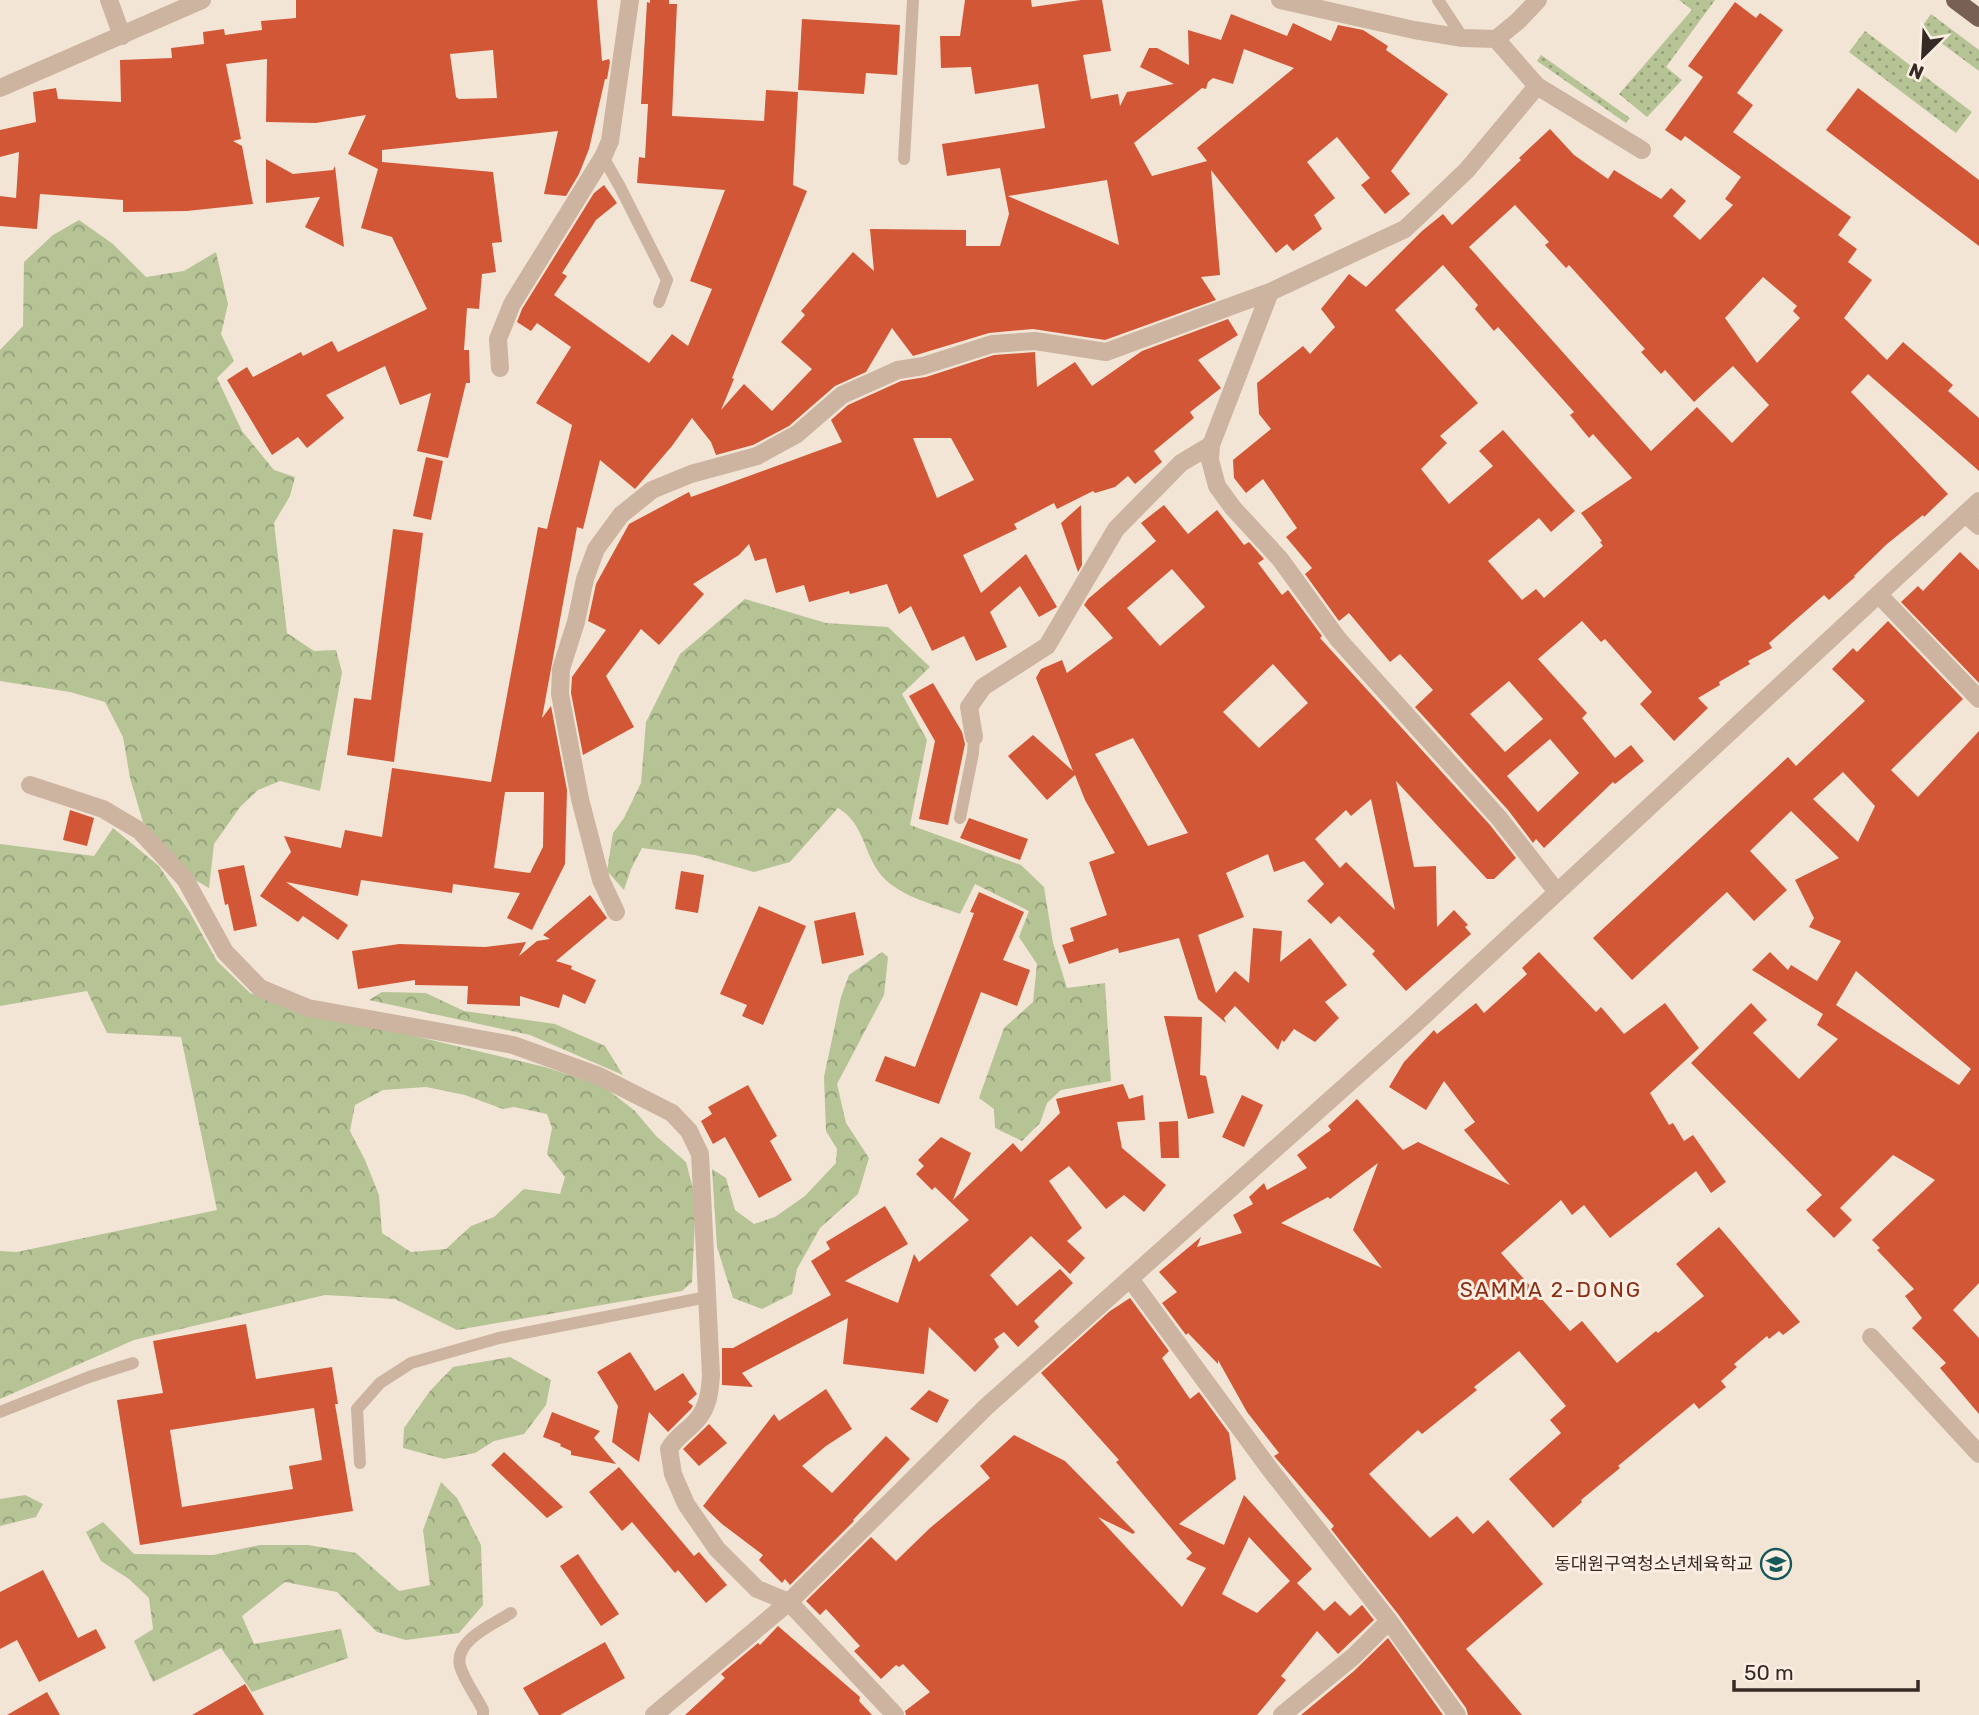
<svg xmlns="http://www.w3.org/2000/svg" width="1979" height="1715" viewBox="0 0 1979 1715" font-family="Rubik,'Noto Sans KR',sans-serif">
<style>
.grass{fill:url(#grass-dots)}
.forest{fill:url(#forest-crowns);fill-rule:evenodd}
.building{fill:#d25736;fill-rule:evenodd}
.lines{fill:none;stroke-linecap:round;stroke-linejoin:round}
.service{stroke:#ccb4a1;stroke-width:12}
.minor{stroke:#ccb4a1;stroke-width:18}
.tertiary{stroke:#ccb4a1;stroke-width:18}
.primary{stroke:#796054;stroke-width:18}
.labels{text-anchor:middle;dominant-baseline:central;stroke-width:6;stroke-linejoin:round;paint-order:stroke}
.poi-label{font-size:18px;fill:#362a25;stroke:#fbefe3;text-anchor:end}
.quarter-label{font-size:21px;letter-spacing:2px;fill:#8c2f16;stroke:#fbefe3}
</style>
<defs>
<pattern id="grass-dots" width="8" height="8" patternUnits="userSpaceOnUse" patternTransform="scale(1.75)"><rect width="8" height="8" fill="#b5c395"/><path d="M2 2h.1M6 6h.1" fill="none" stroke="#949f79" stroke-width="1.8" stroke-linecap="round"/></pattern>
<pattern id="forest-crowns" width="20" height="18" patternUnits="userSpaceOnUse" patternTransform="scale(1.75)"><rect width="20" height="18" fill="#b5c395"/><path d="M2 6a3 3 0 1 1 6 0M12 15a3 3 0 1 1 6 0" fill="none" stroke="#949f79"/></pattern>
</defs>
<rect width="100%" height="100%" fill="#f3e5d6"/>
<path class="grass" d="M1679 0H1715L1666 67 1682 80 1647 117 1619 94 1692 10Z
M1931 14 1979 50V71L1921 28Z
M1865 31 1972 112 1956 133 1849 52Z
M1541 55 1630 118 1626 123 1537 61Z"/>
<path class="forest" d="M79 220 113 244 146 277 184 271 216 252 228 304 221 334 234 361 217 378 242 431 274 470 295 477 290 496 274 523 287 633 314 651 336 650 342 672 320 791 280 781 258 790 240 807 214 844 209 888 195 880 143 822 130 778 123 737 105 702 70 692 0 681V350L23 326 24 262 53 235Z
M745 599 826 623 888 627 930 667 902 694 927 740 910 825 1021 865 1044 887 1053 943 1067 988 1105 983 1111 1081 1061 1090 1047 1103 1040 1123 1022 1141 995 1128 994 1109 979 1098 1004 1028 1033 1002 1037 964 1019 937 1029 911 975 884 960 914C934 904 895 896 878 871 863 849 863 823 838 808L790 862 754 872 695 855 642 848 631 869 624 890 607 871 613 833 624 818 641 783 646 722 680 654Z
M113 828 159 866 189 911 217 961 250 993 317 1017 402 1033 545 1067 603 1086 635 1111 656 1136 686 1162 696 1200 692 1282 682 1291 457 1330 395 1299 325 1295 134 1340 0 1399V1251L17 1252 217 1210 181 1037 107 1033 87 991 0 1006V844L94 856ZM426 1087 465 1095 503 1109 514 1107 547 1114 552 1128 547 1154 565 1177 560 1194 524 1189 494 1217 471 1226 446 1249 411 1252 382 1233 379 1195 365 1160 350 1131 355 1105 383 1090Z
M882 952 888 957 884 995 837 1084 846 1123 869 1158 858 1194 820 1228 797 1269 792 1294 762 1309 733 1298 717 1247 712 1169 726 1178 735 1210 754 1224 775 1217 805 1196 836 1163 837 1149 826 1131 824 1077 841 997 849 975Z
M382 992 426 993 464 1011 555 1024 605 1046 623 1075 530 1035 369 1000Z
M510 1357 551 1380 546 1405 524 1434 494 1441 475 1453 444 1459 403 1448 404 1428 430 1391 453 1367Z
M441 1482 457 1498 481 1545 483 1605 459 1633 406 1640 377 1632 337 1592 285 1582 242 1616 254 1644 341 1629 348 1658 252 1692 221 1648 153 1682 134 1641 153 1629 149 1598 129 1579 101 1561 86 1532 103 1522 134 1554 213 1555 260 1545H308L356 1553 399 1591 430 1585 423 1530Z
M25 1495 43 1504 36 1517 0 1526V1499Z"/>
<path class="building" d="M296 0H597L602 61 609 59 610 62 607 79H605L589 149 579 174 566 196 544 194 558 131 382 150V162L493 172 502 242 492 243 496 272 482 274 479 309 467 308 464 350H469L470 383H466L448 458 417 451 431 393 400 405 385 366 326 395 344 418 307 448 298 437 272 455 227 380 247 367 253 377 301 352 303 356 332 341 338 352 427 309 392 237 361 228 378 169 348 154 366 115 316 123 266 122 267 59 226 64 241 139 233 141 242 146 253 204 187 211 123 212V200L40 194 37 229 0 226V196L16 198 19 152 0 157V130L36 122 33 92 56 88 58 99 121 102 120 60 172 58 171 48 204 44 203 32 224 29 225 35 262 30 261 21 296 18ZM493 50 497 98 459 99 456 97 450 54Z
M650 0H669V4H677L672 116 764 121 766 90 798 92 793 185 807 191 732 378 734 379 721 410 744 384 772 411 812 369 781 342 805 315 801 311 853 252 874 271 870 229 966 230V246H1000L1009 214 1000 168 947 176 942 144 1045 128 1038 84 975 94 971 67 941 68 940 36H960L965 0H1031L1032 7 1081 0H1102L1111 51 1083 55 1091 99 1118 94 1120 106 1127 92 1174 84 1140 67 1149 48H1157L1189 65 1188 30 1221 40 1231 14 1287 36 1293 23 1331 41 1338 25 1363 30 1388 46 1386 50 1448 94 1391 171 1410 194 1385 214 1361 185 1370 178 1337 137 1307 162 1335 198 1314 215 1322 229 1293 251 1287 244 1276 253 1211 170 1220 275 1201 277 1216 300 1105 340 1033 329 989 333 913 356 892 328 866 372 835 386 789 426 753 445 716 455 711 442 692 418 672 446 635 489 600 460 583 529 577 527 542 718 551 706 567 790 565 864 532 930 507 918 520 893 453 884 452 893 361 880 358 896 286 882 348 925 338 940 303 916 298 922 260 896 291 852 284 836 341 848 345 830 382 837 392 768 491 782 538 527 547 529 572 425 536 403 571 347 537 323 531 331 517 322 522 309 594 193 604 185 617 203 596 220 562 273 567 276 554 295 649 363 672 334 688 346 712 289 690 281 725 190 637 183 639 157 645 158 648 104H641L647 2 650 3ZM1244 49 1294 68 1197 148 1207 161 1152 176 1134 143 1202 88 1206 89 1208 82 1213 78 1233 84ZM1107 180 1119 245 1008 196ZM505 792H544L543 847 530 873 494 868Z
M1735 2 1756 18 1760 13 1783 30 1737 93 1753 105 1733 132 1851 217 1838 235 1857 249 1848 262 1872 280 1844 318 1887 360 1903 342 1953 385 1948 391 1979 418V471L1868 374 1851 392 1948 494 1924 517 1923 515 1887 544 1854 576 1855 577 1829 600 1824 595 1769 643 1772 648 1748 661 1750 664 1719 682 1720 685 1698 698 1708 708 1674 741 1640 704 1652 692 1605 639 1601 642 1582 621 1538 659 1587 713 1582 718 1615 758 1631 745 1644 761 1615 784 1613 782 1544 848 1536 839 1533 843 1508 810 1415 707 1433 690 1400 654 1390 662 1349 613 1339 621 1305 574 1312 568 1286 537 1297 528 1263 479 1246 493 1234 478 1233 460 1271 429 1259 414 1257 383 1303 346 1310 354 1335 327 1321 309 1349 274 1366 287 1422 231 1443 214 1452 225 1521 160 1519 158 1550 129 1574 155 1608 179 1614 170 1661 199 1671 188 1686 201 1673 216 1700 240 1733 205 1725 199 1741 177 1685 136 1681 141 1665 130 1703 77 1688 66ZM1515 205 1549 242 1545 245 1566 268 1569 265 1645 349 1641 352 1661 374 1665 370 1694 402 1733 366 1769 405 1732 443 1697 407 1651 451 1469 247ZM1443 265 1478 305 1475 309 1494 331 1498 327 1574 412 1570 415 1589 438 1593 434 1632 478 1581 513 1602 541 1600 542 1603 546 1544 598 1536 589 1522 600 1488 561 1539 518 1551 532 1575 511 1503 430 1479 451 1493 466 1449 504 1421 469 1447 443 1440 436 1478 403 1395 310ZM1763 277 1797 306 1793 311 1800 318 1757 363 1725 318ZM1509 681 1543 719 1505 752 1470 714ZM1550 739 1579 773 1538 812 1507 776Z
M802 19 900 25 897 75 866 73 864 94 798 90Z
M1858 88 1979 180V246L1826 130Z
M266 159 293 174 333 170 335 166 344 247 305 227 320 197 266 203Z
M1228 319 1238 335 1198 360 1221 388 1190 412 1194 418 1154 451 1162 462 1135 484 1128 476 1115 487 1095 493 1093 491 1057 509 1054 503 1014 524 1017 529 963 555 981 593 1026 554 1057 607 1039 617 1020 586 990 612 1007 647 976 661 964 636 932 651 911 606 899 614 887 584 850 594 849 591 809 602 804 585 776 593 766 558 755 561 749 544 739 555 693 584 704 594 659 645 641 629 606 676 634 727 583 755 571 693 572 677 606 630 588 621 596 584 629 524 689 492 691 497 842 442 831 420 848 405 901 381 926 377 994 355 1035 352 1037 387 1075 362 1092 386 1142 351ZM913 438H951L974 480 937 498Z
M426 457 443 461 431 520 413 516Z
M1081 505 1082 565 1078 572 1061 523Z
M1164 505 1188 534 1217 510 1244 545 1249 542 1264 559 1258 563 1282 595 1288 590 1322 636 1320 638 1490 825 1516 858 1494 879H1487L1396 781 1414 867 1436 866 1437 927 1454 910 1468 925 1465 927 1471 934 1406 991 1372 954 1375 951 1339 916 1331 924 1307 901 1324 884 1304 861 1274 872 1268 854 1226 873 1244 917 1198 935 1216 993 1235 971 1249 983 1253 928 1282 931 1280 962 1310 938 1347 985 1325 1002 1339 1018 1315 1042 1294 1029 1284 1042 1282 1040 1278 1050 1235 1006 1224 1018 1226 1023 1198 999 1179 938 1119 953 1118 948 1069 964 1062 945 1074 941 1070 928 1107 915 1089 862 1115 853 1085 800 1075 775 1047 800 1008 756 1033 735 1073 771 1036 678 1041 669 1062 660 1067 673 1113 638 1084 605 1088 599 1156 541 1141 523ZM1172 569 1205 607 1160 646 1127 608ZM1273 664 1308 703 1259 748 1223 712ZM1133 738 1163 790 1188 833 1148 846 1095 754ZM1371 799 1395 910 1346 862 1340 868 1315 839 1346 810 1351 816Z
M393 529 423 533 394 762 347 755 354 698 371 700Z
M1960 552 1979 570V683L1901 602 1918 586 1923 591Z
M1888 621 1963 699 1891 770 1918 797 1979 731V1283L1953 1310 1979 1338V1414L1940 1368 1946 1363 1912 1328 1922 1318 1905 1296 1914 1289 1877 1250 1880 1248 1872 1240 1935 1180 1893 1155 1840 1208 1852 1220 1834 1238 1806 1210 1822 1195 1691 1063 1751 1003 1767 1020 1753 1033 1799 1079 1838 1039 1817 1025 1823 1014 1752 970 1770 952 1788 970 1791 965 1817 981 1841 941 1809 927 1814 918 1795 880 1839 858 1791 811 1750 851 1787 890 1754 921 1727 892 1632 980 1593 938 1788 757 1796 766 1865 701 1832 669 1853 648 1857 652ZM1843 772 1875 806 1858 842 1813 799ZM1856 971 1971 1069 1959 1085 1836 1005Z
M933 683 962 732 965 744 948 825 919 819 935 741 909 696Z
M70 810 94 818 87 846 63 840Z
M969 818 1028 839 1020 860 960 838Z
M244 865 257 926 234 931 228 904 225 905 218 870Z
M681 871 704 875 698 913 675 909Z
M979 892 1024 912 1003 960 1030 970 1017 1006 981 992 939 1104 875 1081 885 1056 915 1067 974 913 970 912Z
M590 895 607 918 556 961 572 966 571 969 596 980 585 1004 563 994 559 1008 520 996V1006L467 1004 468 986 415 985V980L358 989 352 951 399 944 485 947 526 942 519 956 537 941 550 939 543 935Z
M759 906 806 926 763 1025 742 1016 747 1005 720 994Z
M855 912 864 955 822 964 814 921Z
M1539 952 1596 1012 1601 1007 1624 1034 1665 1003 1699 1048 1650 1093 1669 1125 1673 1123 1684 1141 1693 1135 1726 1182 1711 1193 1696 1171 1610 1238 1584 1205 1572 1215 1561 1200 1501 1253 1570 1331 1582 1321 1617 1363 1656 1331 1658 1333 1704 1296 1676 1264 1719 1227 1800 1322 1783 1335 1779 1331 1769 1339 1767 1336 1734 1364 1737 1367 1721 1381 1726 1387 1699 1409 1694 1403 1618 1466 1620 1468 1581 1500 1582 1502 1553 1528 1509 1479 1561 1433 1550 1420 1566 1406 1519 1351 1474 1387 1477 1390 1422 1434 1418 1430 1369 1474 1430 1538 1457 1516 1473 1534 1488 1520 1543 1584 1466 1649 1522 1715H1468L1466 1708 1398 1614 1331 1529 1334 1526 1274 1456 1279 1453 1247 1412 1218 1360V1364L1188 1333 1186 1335 1162 1303 1177 1292 1159 1272 1201 1237 1197 1247 1242 1233 1233 1215 1253 1204 1249 1197 1264 1183 1267 1190 1307 1168 1297 1155 1331 1130 1328 1126 1357 1099 1403 1150 1418 1142 1510 1185 1464 1130 1475 1122 1444 1081 1426 1110 1389 1087 1404 1062 1434 1030 1437 1034 1476 1003 1484 1013 1527 974 1522 968ZM1378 1163 1353 1230 1382 1268 1281 1223 1328 1197 1330 1199Z
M1164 1016 1202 1017 1200 1075 1206 1076 1214 1113 1188 1119Z
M1123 1084 1129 1099 1143 1095 1145 1120 1117 1122 1122 1148 1166 1185 1144 1212 1124 1195 1106 1209 1069 1166 1049 1181 1082 1228 1067 1241 1085 1258 1070 1274 1031 1236 990 1275 1017 1306 1060 1269 1073 1283 1034 1321 1039 1327 1018 1347 1004 1332 994 1339 999 1347 975 1372 929 1327 924 1374 843 1364 848 1318 742 1373 753 1387 722 1385V1348H733L831 1295 811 1261 830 1249 826 1242 885 1206 908 1244 845 1281 898 1303 914 1254 919 1262 969 1220 935 1187 932 1190 916 1174 924 1166 918 1160 941 1137 971 1153 953 1200 1013 1143 1021 1152 1060 1113 1056 1099Z
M748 1085 777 1136 770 1141 792 1180 759 1198 725 1137 713 1144 701 1121 712 1114 708 1107Z
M1242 1095 1263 1105 1244 1147 1222 1137Z
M1178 1121 1179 1158H1161L1159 1122Z
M1130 1298 1169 1351 1162 1358 1190 1399 1199 1392 1229 1433 1236 1479 1179 1524 1224 1545 1244 1495 1312 1569 1297 1583 1324 1611 1335 1601 1350 1616 1362 1605 1374 1620 1338 1654 1317 1631 1281 1676 1286 1680 1257 1715H906L905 1711 930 1692 903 1664 899 1667 896 1665 881 1679 854 1651 860 1646 826 1609 820 1615 806 1601 871 1537 896 1561 930 1528 990 1478 980 1466 1014 1435 1065 1461 1135 1532 1133 1534 1098 1517 1182 1607 1206 1568 1186 1559 1192 1553 1116 1462 1119 1460 1041 1373 1110 1311ZM1249 1537 1290 1581 1257 1613 1222 1594Z
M246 1324 256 1379 332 1367 338 1404H335L353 1511 140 1545 117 1400 163 1393 153 1341ZM314 1408 322 1460 289 1466 293 1489 182 1507 170 1430Z
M630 1352 655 1391 683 1373 697 1394 688 1402 693 1406 691 1409 668 1432 649 1412 639 1462 612 1442 618 1406 597 1372Z
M826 1389 852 1429 826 1446 802 1466 832 1493 886 1436 910 1459 853 1520 854 1521 790 1585 785 1579 782 1583 759 1560 763 1555 722 1524 703 1506 774 1414 779 1421Z
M929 1390 949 1400 937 1423 910 1409Z
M552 1412 600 1431 594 1438 616 1464 571 1455V1451L560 1446 561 1444 543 1437Z
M709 1424 727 1443 699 1466 683 1449Z
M504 1452 563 1507 547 1518 491 1465Z
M619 1467 694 1556 699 1552 727 1585 706 1603 678 1570 675 1573 632 1522 622 1531 589 1492Z
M578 1554 619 1614 601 1626 560 1566Z
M43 1570 78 1638 96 1629 106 1648 39 1682 17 1640 0 1649V1592Z
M778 1626 860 1697 859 1701 872 1715H685L725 1678 721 1674 758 1643 760 1645Z
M1388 1638 1443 1715H1301L1354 1671Z
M605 1642 625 1678 560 1715H539L523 1688Z
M245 1684 264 1715H192Z
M47 1692 60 1715H7Z"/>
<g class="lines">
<path class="service" d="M1438 0 1463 38
M603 157 620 187 667 280 659 302
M904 159 913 0
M960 818 973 753 974 737
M0 1412 89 1377 133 1363
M360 1463 357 1409 380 1383 411 1363 499 1338 707 1297
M483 1715V1710C476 1696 464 1680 460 1666 454 1640 494 1624 511 1613"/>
<path class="minor" d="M109 0 122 36
M1496 39 1537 86 1642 150
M1270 292 1211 445 1210 460 1217 486 1233 508 1280 559 1338 639 1499 818 1557 892
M500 368 498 339 512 304 603 157 610 141 630 0
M1965 514 1979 526
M1879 595 1979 699
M974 737 969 707 983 687 1047 646 1116 529 1181 463 1211 445
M30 785 103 809 140 831 185 879 225 952 260 988 308 1008 513 1045 599 1076 672 1113 689 1131 700 1154 711 1375C710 1392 708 1408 696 1421 687 1431 676 1437 669 1449L673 1474 686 1504 717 1549 757 1589 789 1602 895 1715
M616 912 601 880 580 799 560 694 561 669 576 622 585 579 596 549 621 515 652 490 691 474 757 456 797 434 842 395 898 370 923 366 992 344 1035 341 1106 352 1270 292 1405 229 1467 170 1537 86
M1131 1280 1269 1468 1389 1621 1457 1715
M1871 1337 1979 1454
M1282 1715 1354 1656 1389 1621"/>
<path class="tertiary" d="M1280 0 1414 30 1463 38 1496 39 1518 21 1538 0
M0 88 202 0
M654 1715 789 1602 986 1407 1415 1024 1979 501"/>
<path class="primary" d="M1955 0 1979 18"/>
</g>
<defs>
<g id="school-ring" transform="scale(1.575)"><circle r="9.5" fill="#fbefe3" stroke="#17585b" stroke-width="1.5"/><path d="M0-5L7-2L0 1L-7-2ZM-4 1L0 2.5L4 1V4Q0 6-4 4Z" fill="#17585b"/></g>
</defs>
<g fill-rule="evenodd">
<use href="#school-ring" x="1776" y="1564"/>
</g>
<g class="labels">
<g class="poi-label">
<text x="1753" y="1564">동대원구역청소년체육학교</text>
</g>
<g class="quarter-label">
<text x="1551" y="1289">SAMMA 2-DONG</text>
</g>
</g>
<g transform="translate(1923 56) rotate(204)" stroke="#fbefe3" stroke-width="5" paint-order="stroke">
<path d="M0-5L12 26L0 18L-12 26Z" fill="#362a25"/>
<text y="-10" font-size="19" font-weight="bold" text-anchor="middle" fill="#362a25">N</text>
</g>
<path d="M1734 1680v10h184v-10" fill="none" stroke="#362a25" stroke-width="3.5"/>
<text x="1744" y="1680" font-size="21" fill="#362a25" stroke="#fbefe3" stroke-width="5" paint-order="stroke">50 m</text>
</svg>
